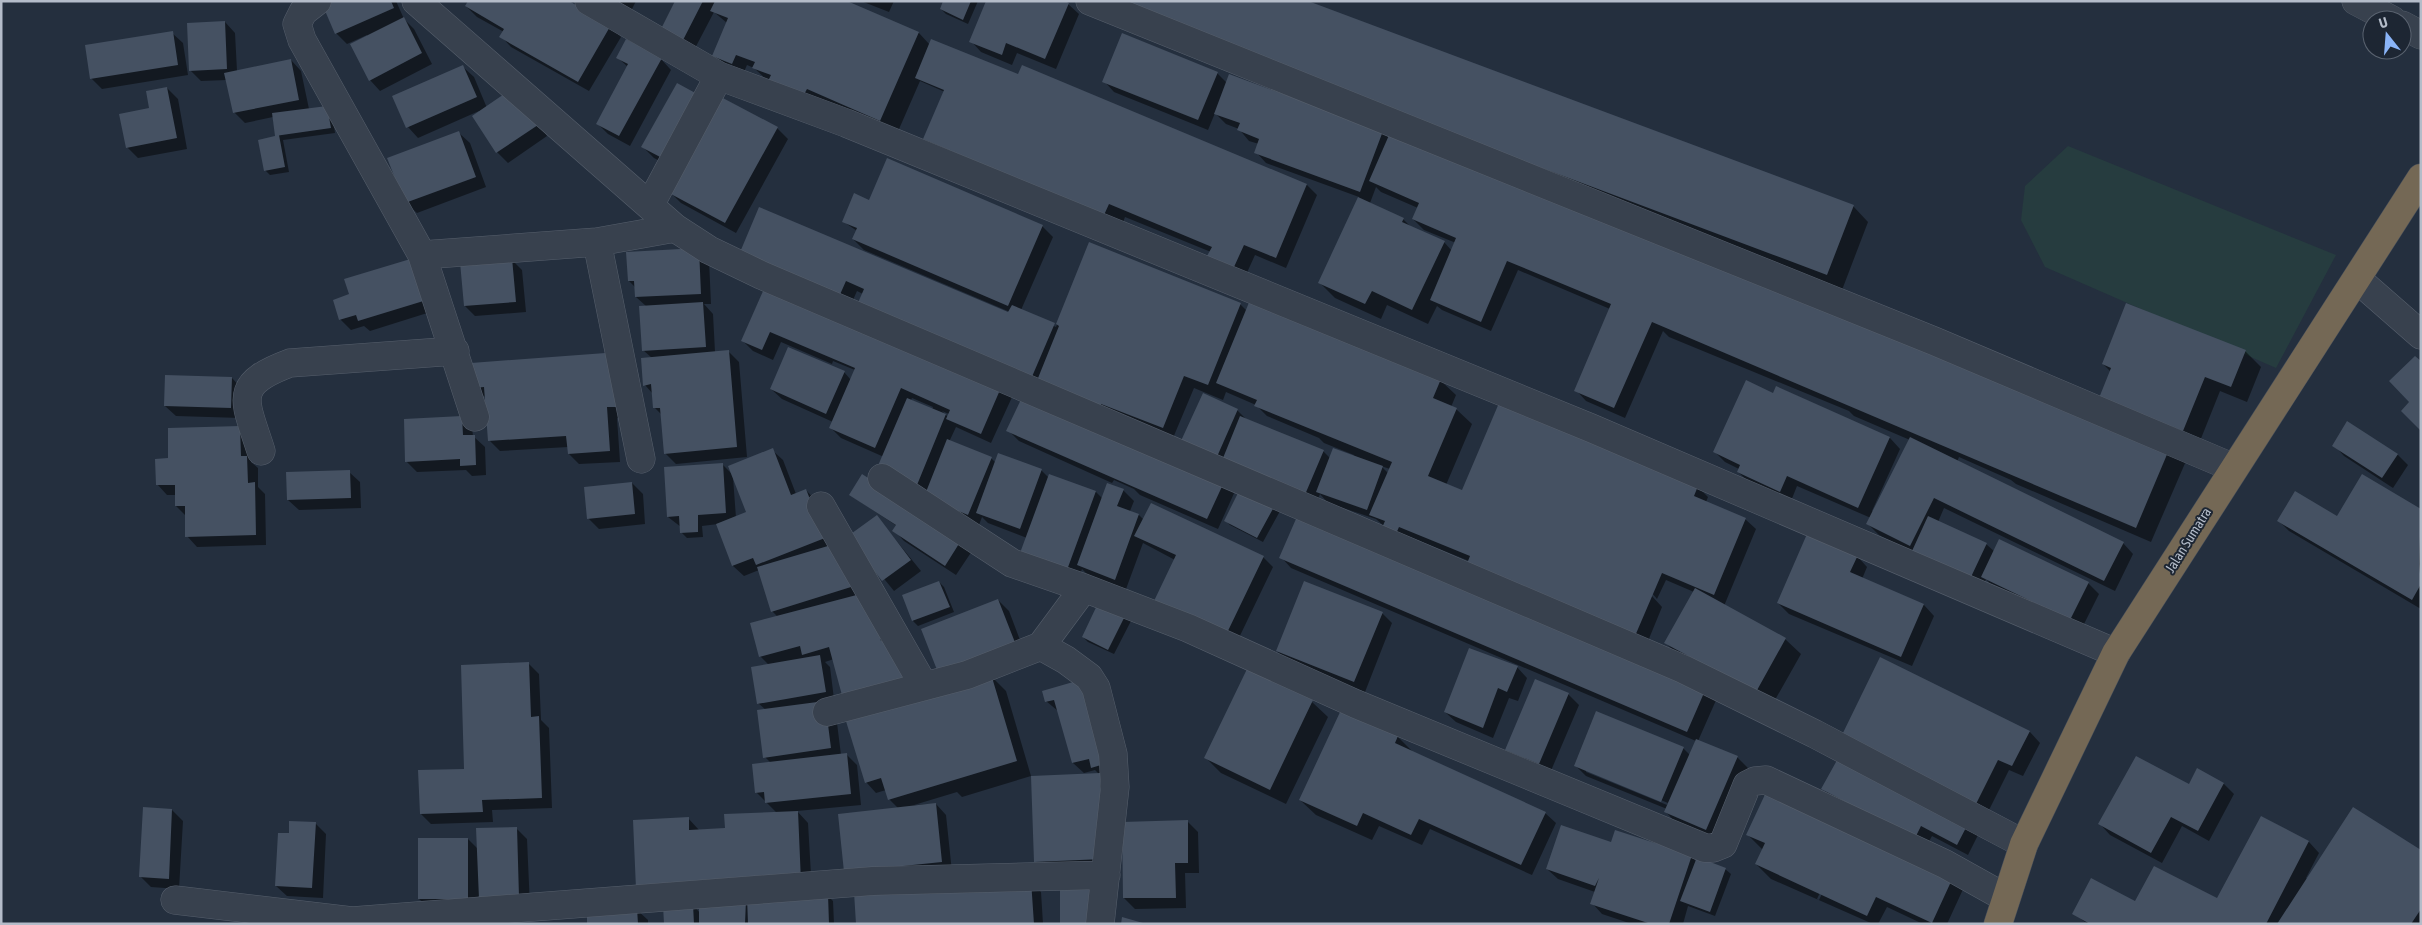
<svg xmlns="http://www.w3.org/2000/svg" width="2422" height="925" viewBox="0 0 2422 925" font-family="'Asap Condensed',sans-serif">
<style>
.green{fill:#263c3f}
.shadow{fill:#0007;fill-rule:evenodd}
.building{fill:#455162}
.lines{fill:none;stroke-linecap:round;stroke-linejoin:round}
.street-casing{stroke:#565f6c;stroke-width:29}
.highway-casing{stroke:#434c59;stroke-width:29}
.street{stroke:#38414e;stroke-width:28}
.highway{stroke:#746855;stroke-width:28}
.labels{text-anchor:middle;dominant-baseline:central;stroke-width:4;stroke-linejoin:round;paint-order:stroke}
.street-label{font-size:14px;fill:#b4bcc9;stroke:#1d2633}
</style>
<rect width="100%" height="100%" fill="#242f3e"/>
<path class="green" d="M2068 146 2336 255 2276 368 2045 267 2021 220 2025 186Z"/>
<path class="shadow" d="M337 1H396L404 19 414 29 432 64 380 91 370 80 367 35 347 44 336 33Z
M616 1H636L632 9Z
M677 1H845L919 33 930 45 1018 76 1022 66 1307 185 1317 195 1286 268 1255 255 1245 277 1211 252 1125 217 1120 230 940 155 925 139 945 92 920 81 896 136 769 82 754 68 747 65 743 74 724 66 713 56 727 23 714 12 692 54 671 43Z
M861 1H894L889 12Z
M944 1H978L968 24 946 14 941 9Z
M1068 4 1079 14 1056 69 1017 53 1012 65 981 52 971 41Z
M466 6 610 26 621 37 589 91 511 47 501 36 504 32 477 17Z
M1132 20 1853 206 1868 222 1842 290Z
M225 22 235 33 237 71 291 60 301 71 309 109 332 112 335 133 283 140 289 172 270 175 265 170 276 137 273 117 245 123 234 112 227 80 201 81 190 70Z
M172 33 183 43 188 75 102 89 91 78Z
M617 57 661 59 671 70 630 146 608 134 597 123 628 67Z
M463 67 474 77 487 108 524 101 547 136 508 163 497 152 479 111 418 138 408 127Z
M1217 73 1227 83 1382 132 1389 138 2186 461 2151 542 2016 484 2011 480 1959 457 1957 462 2123 543 2133 554 2115 591 1944 508 1938 522 1986 544 1995 552 2088 583 2099 594 2081 630 1993 587 1986 579 1982 587 1879 535 1868 524 1871 518 1797 486 1791 501 1749 482 1738 472 1739 469 1725 462 1715 452 1774 395 1777 387 1890 438 1900 449 1872 511 1874 512 1910 440 1854 416 1849 411 1669 337 1663 331 1625 418 1586 401 1576 390 1610 309 1518 270 1491 331 1442 310 1437 306 1428 324 1387 305 1381 319 1335 298 1319 282 1359 197 1266 163 1256 152 1259 144 1249 141 1239 129 1226 124 1215 113 1208 130 1114 92 1104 81ZM1376 187 1381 192 1418 208 1413 219 1424 230 1456 243 1452 251 1444 242 1412 228 1403 219 1370 203Z
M677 84 675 169 654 158 643 147Z
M167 88 178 99 187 149 138 158 127 147Z
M722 98 777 128 788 139 736 233 681 203 670 192Z
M459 133 470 143 486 187 417 213 406 203Z
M868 201 1042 226 1053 237 1021 310 1056 327 1089 244 1240 304 1247 311 1440 380 1456 395 1451 407 1456 409 1472 424 1446 485 1463 492 1698 487 1708 497 1706 502 1745 519 1756 529 1724 606 1785 639 1801 654 1771 707 1681 658 1666 643 1694 592 1666 580 1657 599 1651 592V595L1662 607 1646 646 1469 561 1410 537 1405 545 1376 519 1328 503 1320 494 1315 506 1192 453 1237 410 1247 420 1323 451 1330 458 1353 457 1354 455 1324 443 1319 438 1267 416 1256 405 1226 392 1223 400 1194 388 1173 438 1110 418 857 291 849 309 739 257 1009 314 1010 312 864 250 853 239 857 231 844 222ZM1381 466 1390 469 1388 473Z
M627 253 709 260 711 304H704L713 314 715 352 728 351 739 362 747 457 676 464 665 453 662 415 655 408 653 394 645 385 652 358 643 350 646 306 636 297 635 287 629 281Z
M417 258 440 309 370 331 364 326 351 330 340 319 351 295Z
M511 259 522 270 526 312 475 316 465 306Z
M767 283 1013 395 991 443 956 427 949 442 991 458 996 463 1041 470 1049 478 1050 476 1096 492 1103 499 1123 490 1134 501 1130 511 1139 515 1144 520 1263 557 1273 567 1236 644 1175 560 1143 543 1126 589 1089 576 1082 569 1078 580 1027 538 988 523 982 517 979 525 936 507 884 457 841 438 830 427 833 422 782 399 771 389 844 372 851 380 855 370 833 361 832 364 781 342 773 360 753 351 742 340ZM912 398 933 407 932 410 911 400ZM942 411 949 414 948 417Z
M2245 351 2261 367 2247 402 2220 391 2198 446 2115 413 2111 372 2103 364Z
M618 353 632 417 617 418 620 462 579 464 569 454 568 447 500 451 490 441 486 398 474 387Z
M232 378 242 389 241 418 176 416 165 406Z
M1025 392 1235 491 1218 529 1140 495 1134 489 1114 480 1112 483 1019 441 1008 430Z
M462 418 472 428 473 436 485 447 486 475 472 476 466 470 417 472 406 461Z
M2348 423 2398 455 2408 465 2393 488 2344 456 2334 445Z
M240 428 250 438 251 462 258 468V487L265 494 266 545 197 547 187 536 186 516 176 506V495H167L157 484Z
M772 450 783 460 796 494 806 490 816 501 914 693 834 659 825 662 830 667 841 755H847L857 765 861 805 797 811 808 823 812 892 648 899 688 818 699 830 727 829 777 813 756 792 771 763 765 757 766 710 758 703 769 665 760 656 778 617 772 611 759 570 744 576 733 566 718 524 702 526 703 537 687 538 681 532V527L668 517 665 468 722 464 733 475ZM733 477 748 513 736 518Z
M349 472 360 482 361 508 299 510 288 500Z
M863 476 972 551 956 575 904 541 894 530 897 526 850 495Z
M632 483 643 494 645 524 599 529 588 518Z
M1242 489 1280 511 1263 542 1230 525 1225 520Z
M2421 510V609L2289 531 2279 521Z
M877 517 921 571 894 591 850 537Z
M1857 556 1867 567 1862 579 1924 605 1934 616 1912 666 1789 614 1778 603Z
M1281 557 1717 698 1698 741 1737 757 1748 768 1717 839 1676 823 1666 812 1667 809 1586 776 1575 765 1683 748 1690 755 1696 741 1291 568ZM1586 769 1668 803 1667 805 1586 772Z
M939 582 944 587 954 612 918 626 913 621 904 596Z
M998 600 1009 611 1026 656 940 674Z
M1101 601 1132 619 1114 654 1088 642 1083 637Z
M1382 613 1392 623 1365 692 1288 662 1277 651Z
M529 664 539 674 541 720 549 728 552 808 492 810 493 822 431 824 421 814 465 770Z
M1517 667 1527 678 1518 701 1509 698 1493 738 1456 722 1445 712Z
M991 676 1006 691 1031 776 962 797 957 792 914 805 936 804 946 815 952 872 856 882 898 808 889 799 886 790 876 793 866 782Z
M1097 690 1113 869 1046 872 1035 861 1099 774 1095 770 1084 773 1073 763 1058 711 1046 701Z
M1946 691 2030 732 2040 743 2023 776 2009 770 1986 816 1922 784Z
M1568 694 1579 705 1550 773 1517 760 1507 750Z
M1312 702 1328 717 1286 804 1221 773 1206 758Z
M1342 711 1398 737 1413 752 1545 813 1556 823 1532 875 1430 829 1422 845 1379 826 1372 840 1316 815 1300 800Z
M2198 770 2224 784 2234 794 2209 841 2182 826 2162 863 2110 835 2100 824 2189 786Z
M1770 788 1955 874 1965 885 1947 924H1923L1887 907 1878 924H1873L1771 879 1756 864 1763 850 1748 835ZM1849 831H1852L1819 900 1817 899Z
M1823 789 1980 831 1968 855 1932 836 1926 847 1833 799Z
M172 810 183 821 179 889 151 887 141 877Z
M2262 817 2309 842 2319 853 2306 878 2308 879 2421 852V924H2088L2074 914 2135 903 2217 900Z
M1188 822 1198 832 1199 873H1185L1186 908 1135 909 1124 898Z
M316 824 326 834 323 898 287 896 276 886 290 834Z
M516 828 527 839 530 907 491 909 478 896V909H430L419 899 468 839 478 849Z
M1612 844 1691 856 1696 861 1725 869 1731 874 1715 916 1688 906 1683 924H1632L1602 914 1592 903 1595 892 1558 879 1547 869Z
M1031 882 1041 892 1043 924H857Z
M827 895 833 901 834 924H665L693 905 700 913V901Z
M637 910 648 920V924H588Z"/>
<path class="building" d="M334 1H391L394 8 335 34 323 6Z
M468 1H569L611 25 578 82 499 37 504 29 465 6Z
M675 1H703L681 44 659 33Z
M715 1H847L919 32 880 121 807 89 801 100 766 85 771 75 752 68 755 62 736 55 732 64 712 56 728 18 710 11Z
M943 1H971L963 20 940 9Z
M986 1H1065L1069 3 1045 59 1006 43 1002 55 969 42Z
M1123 1H1308L1854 205 1827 275 1390 111Z
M404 17 422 53 369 81 350 44Z
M225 21 227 69 189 71 187 23Z
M173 31 178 65 90 79 85 45Z
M1122 33 1218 72 1198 120 1102 82Z
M626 39 662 58 619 136 596 124 628 64 616 58Z
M931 39 1018 74 1022 65 1307 184 1276 258 1244 245 1234 267 1207 256 1212 247 1109 204 1104 215 923 139 944 90 915 78Z
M291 59 299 100 233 113 224 73Z
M463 65 477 97 406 128 392 96Z
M1229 74 1383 131 1360 192 1254 153 1259 139 1237 130 1240 123 1214 114Z
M677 83 699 95 664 159 641 147Z
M167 87 177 138 126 148 119 114 149 108 146 91Z
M513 88 538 125 496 153 472 116Z
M721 97 778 127 725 223 669 193Z
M327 106 331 128 275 136 272 113Z
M1393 126 2171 445 2136 528 1652 322 1614 408 1574 391 1611 304 1507 261 1481 322 1430 300 1456 238 1412 219 1419 203 1369 181Z
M459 131 476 177 405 203 387 158Z
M279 135 285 167 264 171 258 140Z
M887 158 1043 225 1008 306 852 239 857 228 842 222 854 193 869 200Z
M1358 197 1404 218 1402 222 1445 241 1412 310 1372 291 1365 304 1318 283Z
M759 207 1008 312 1012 305 1055 323 1031 379 857 305 864 289 846 281 838 299 738 257Z
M1089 242 1241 303 1208 385 1184 376 1163 428 1101 404 1100 409 1036 383 1059 326 1056 324Z
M699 248 701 294 635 297 634 281H628L626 252Z
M417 257 430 299 358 321 356 315 339 320 333 300 349 294 344 279Z
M512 258 516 302 464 306 460 262Z
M767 282 1003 383 981 434 946 419 950 410 901 388 875 448 829 428 855 368 770 332 762 350 741 341Z
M1250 300 1441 379 1433 398 1457 408 1428 476 1462 490 1499 403 1698 486 1694 496 1746 518 1714 595 1662 573 1635 636 1466 566 1470 556 1399 527 1395 536 1381 530 1385 521 1369 515 1392 462 1254 406 1257 400 1216 383Z
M703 302 706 347 642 351 639 306Z
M2126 303 2246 350 2231 387 2205 377 2183 431 2099 398 2111 368 2102 364Z
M788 347 845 371 826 414 770 389Z
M729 350 737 447 664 454 660 408H653L651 384 643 386 641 358Z
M619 352 622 407H607L610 451 568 454 566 436 488 441 484 387 473 388 471 363Z
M2415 356 2421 361V431L2401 411 2409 402 2389 381Z
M165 375 232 377 231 408 164 406Z
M1746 380 1773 393 1776 386 1890 437 1858 508 1787 476 1780 492 1737 472 1740 465 1713 452Z
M1025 391 1225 480 1207 519 1006 431Z
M1203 393 1238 409 1216 459 1180 443Z
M907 398 946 414 917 485 877 468Z
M462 416 463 435H475L476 465 460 466V459L405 462 404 419Z
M1240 416 1324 450 1304 497 1221 463Z
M2347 421 2398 454 2382 478 2332 446Z
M240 426 241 456H247L248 483 255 482 256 535 185 537V506H175V485H156L155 459 168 458V428Z
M1910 437 2124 542 2104 581 1934 498 1910 546 1866 524Z
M947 439 992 457 968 515 924 497Z
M773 448 791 495 806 489 825 538 756 565 753 558 732 566 716 524 746 512 728 466Z
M1333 448 1383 466 1367 510 1316 492Z
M998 453 1042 469 1020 529 976 513Z
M723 463 726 513 698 515V532L680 533 679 516 667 517 664 467Z
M350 470 351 498 287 500 286 472Z
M862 474 962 539 945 566 892 531 896 525 849 495Z
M1049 474 1096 491 1067 570 1020 553Z
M2362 474 2421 509 2419 564 2421 584 2412 600 2277 521 2295 491 2337 516Z
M632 482 635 514 587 519 584 487Z
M1107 483 1124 489 1117 506 1139 514 1115 580 1077 565Z
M1241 487 1275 505 1257 538 1224 521Z
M1151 503 1264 556 1226 635 1154 601 1176 555 1134 536Z
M1299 512 1707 686 1687 732 1279 558Z
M877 515 911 560 882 581 848 536Z
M1928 516 1987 543 1971 577 1912 551Z
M1807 534 1858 555 1850 572 1924 604 1901 657 1777 603Z
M1999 539 2089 582 2070 620 1981 577Z
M838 543 851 587 771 612 757 567Z
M939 581 950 607 912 621 902 595Z
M1304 581 1383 612 1354 682 1276 651Z
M1695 588 1786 638 1756 692 1664 643Z
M868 592 881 641 893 638 904 682 843 699 829 647 802 655 800 646 759 657 750 623Z
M998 599 1016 645 939 675 921 629Z
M1100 599 1127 612 1108 650 1082 637Z
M1469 648 1518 666 1507 692 1498 688 1483 728 1444 712Z
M820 655 826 692 757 704 751 667Z
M1880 657 2030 731 2012 766 1998 760 1975 806 1840 739Z
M529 662 531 717 539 716 542 798 482 800 483 812 420 814 418 770 464 769 461 665Z
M1247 669 1313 700 1270 790 1204 758Z
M991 674 1017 761 888 800 881 778 865 783 845 718Z
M1087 678 1111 762 1091 768 1089 759 1072 763 1054 700 1045 702 1042 691Z
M1535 679 1569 693 1539 764 1505 750Z
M825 701 831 748 763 758 757 710Z
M1341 710 1398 736 1395 743 1546 812 1521 865 1419 819 1411 835 1363 813 1357 826 1299 800Z
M1596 711 1684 747 1661 802 1574 766Z
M1696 739 1738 756 1706 830 1664 812Z
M847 753 851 794 765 803 764 792 755 793 752 764Z
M1841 753 1970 820 1957 845 1921 826 1915 838 1821 789Z
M2136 756 2189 784 2197 768 2224 783 2198 831 2171 817 2151 853 2098 824Z
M1100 773 1103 859 1034 862 1031 776Z
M1769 786 1955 873 1932 923 1876 897 1867 916 1755 864 1765 843 1746 835Z
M936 803 942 862 844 872 838 814Z
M143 807 172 809 169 879 139 877Z
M2353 807 2421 850V909L2411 924H2277Z
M798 811 801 882 636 889 633 820 689 817V830L725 828 724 814Z
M2261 816 2309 841 2266 924H2090L2072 914 2091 878 2135 901 2154 866 2217 898Z
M1188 820V863H1175L1176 898H1123L1122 822Z
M289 821 316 822 312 888 275 886 278 833H289Z
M1561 825 1611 842 1615 830 1692 855 1669 924H1651L1590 904 1599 878 1595 886 1546 869Z
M517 827 519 897 479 899 476 828Z
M418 838H468V899H418Z
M1697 857 1726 868 1710 912 1680 901Z
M1031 880 1034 924H856L854 892Z
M1096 883V924H1060V884Z
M828 894 829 924H748L747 897Z
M699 900H746L745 924H699Z
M693 904 694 924H664L663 905Z
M637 908 638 924H587V909Z
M1122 917 1143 923V924H1121Z"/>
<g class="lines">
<g class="street-casing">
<path id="street" d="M317 1 303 12 297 24 302 40 422 255 475 417
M416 1 675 228 709 250 761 275 1683 669 1815 734 2024 844
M589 1 719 76 846 123 1591 428 2116 653
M1090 1 1934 341 2234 468
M2356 1 2392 20
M2402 25 2421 35
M650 205 719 76
M597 242 641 459
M422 255 597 242 675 228
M2357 279 2421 335
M261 451C245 400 231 385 290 363L455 351
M882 478 1012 563 1084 588 1188 628 1356 704 1705 848H1713L1723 844 1747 785 1755 781 1766 780 1945 864 2006 898
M821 506 924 686
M1041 646 1066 660 1089 677 1096 688 1113 754 1115 787 1100 924
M827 712 967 675 1041 646 1084 588
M175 900 352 921 873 881 1106 875"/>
</g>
<g class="highway-casing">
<path id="highway" d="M1998 924 2024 844 2116 653 2421 178"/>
</g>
<use href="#street" class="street"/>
<use href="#highway" class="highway"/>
</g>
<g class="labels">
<g class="street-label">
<text transform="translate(2188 540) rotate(-58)">Jalan Sumatra</text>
</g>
</g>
<rect width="2422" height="925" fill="none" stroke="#b4bcc9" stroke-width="5"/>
<g transform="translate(2387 35) rotate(343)"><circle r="24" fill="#1d2633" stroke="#59626f"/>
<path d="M0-4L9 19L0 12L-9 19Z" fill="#8ab4f8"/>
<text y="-8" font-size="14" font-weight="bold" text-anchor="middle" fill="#b4bcc9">U</text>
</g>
</svg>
